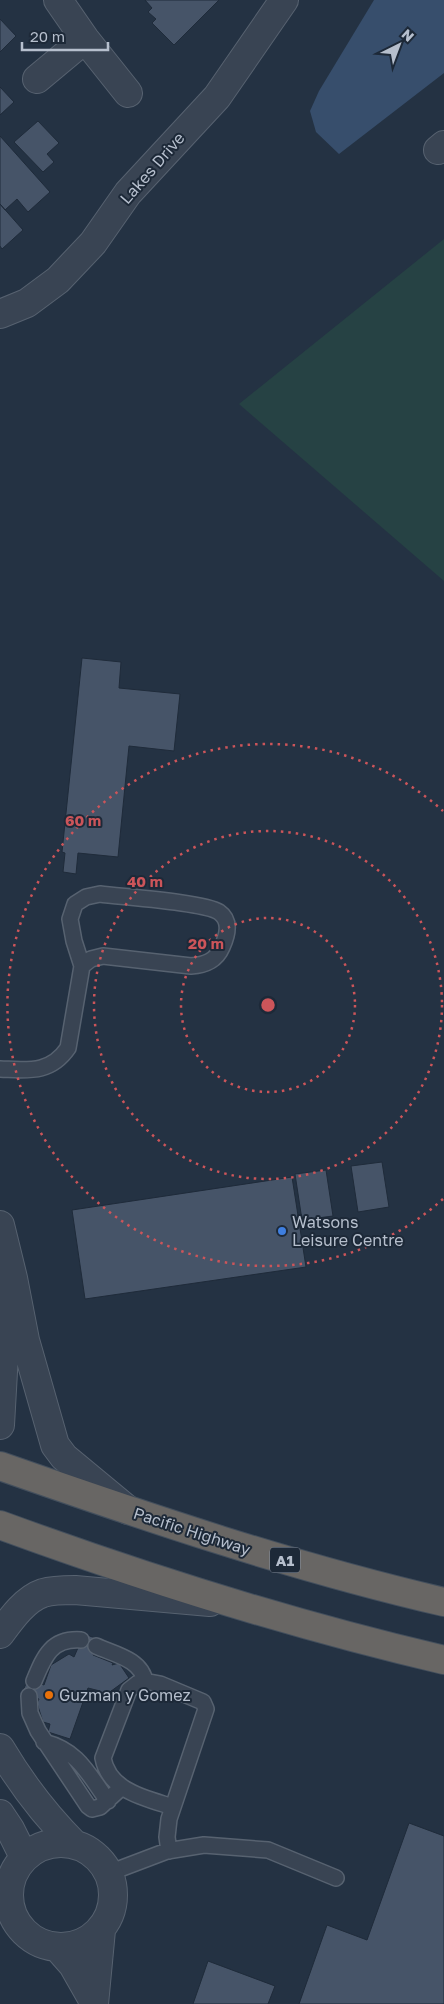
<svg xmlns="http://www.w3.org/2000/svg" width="444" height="2004" viewBox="0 0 444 2004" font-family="'Golos Text',sans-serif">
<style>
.green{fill:#264244}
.water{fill:#374e6c}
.building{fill:#465468;stroke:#1f2b3a}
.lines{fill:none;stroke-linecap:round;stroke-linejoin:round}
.service-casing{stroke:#576270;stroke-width:18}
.minor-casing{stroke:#576270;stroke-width:30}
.tertiary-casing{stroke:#576270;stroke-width:30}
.trunk-casing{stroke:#434f5d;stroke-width:30}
.service{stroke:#394453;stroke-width:15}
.minor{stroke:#394453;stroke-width:28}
.tertiary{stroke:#394453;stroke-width:28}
.trunk{stroke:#686664;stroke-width:28}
.ring{fill:none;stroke:#cc555a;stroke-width:2.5;stroke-dasharray:2.5 5}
.shop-dot{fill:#3f7fe0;stroke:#1d2938;stroke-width:2}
.food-dot{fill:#e8710a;stroke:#1d2938;stroke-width:2}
.labels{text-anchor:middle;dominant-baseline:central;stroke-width:4;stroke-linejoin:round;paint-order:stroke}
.shield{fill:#1d2938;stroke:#8892a0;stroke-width:1}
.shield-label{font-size:15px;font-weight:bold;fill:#b6bfcd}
.street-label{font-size:16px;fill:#b6bfcd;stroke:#1d2938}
.poi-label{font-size:16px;fill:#b6bfcd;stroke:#1d2938;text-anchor:start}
.centre{fill:#cc555a;stroke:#1d2938;stroke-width:2.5}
.ring-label{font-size:15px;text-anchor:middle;font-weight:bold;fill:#cc555a;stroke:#1d2938;stroke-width:4;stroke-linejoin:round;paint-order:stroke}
</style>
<rect width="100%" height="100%" fill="#243243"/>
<path class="green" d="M444 239V581L239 404Z"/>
<path class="water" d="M374 0H444V73L339 154 316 132 310 111 319 91Z"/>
<path class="building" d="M145 0H219L174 45 152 23 156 19 148 12 152 8Z
M0 19 16 36 0 52Z
M0 87 14 102 0 115Z
M38 121 59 143 47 154 54 162 43 172 14 142Z
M0 136 50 192 28 212 17 199 5 210 0 204Z
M0 204 23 230 2 249 0 246Z
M82 658 121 662 119 688 180 694 174 751 129 746 118 857 78 853 76 874 63 872 65 853 62 852Z
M382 1162 389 1207 358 1212 351 1166Z
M326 1170 333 1216 302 1220 295 1174Z
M292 1177 306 1267 85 1299 72 1210Z
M84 1634 98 1639 93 1655 113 1663 112 1665 119 1663 129 1678 103 1697 100 1691 88 1688 70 1739 48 1732 50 1724 43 1722 37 1703 39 1699 22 1693 28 1679 44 1685 51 1665 69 1654 74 1657Z
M409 1823 444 1836V2004H299L327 1925 367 1940Z
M208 1961 275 1986 268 2004H193Z"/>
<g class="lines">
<g class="service-casing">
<path id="service" d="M0 1069C28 1070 50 1074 68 1048L82 966 74 941 70 919 75 904 86 897 100 894C123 897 204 902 219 912 232 921 227 936 222 947 216 961 205 965 191 966L103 956 91 959 82 966
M96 1646C113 1654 142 1659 145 1682
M34 1681C44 1657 51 1638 81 1640
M29 1696 30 1713 38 1731 88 1806 92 1809 100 1807 122 1787
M44 1742C79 1751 88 1774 108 1801
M169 1851 167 1837 169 1819 206 1709 203 1702 160 1684 144 1681 138 1683 129 1690 103 1758C109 1791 145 1798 173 1807
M109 1873 167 1851 204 1845 268 1850 336 1878"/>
</g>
<g class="minor-casing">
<path id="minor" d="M58 0 85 39 128 93
M37 79 85 39
M438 150 444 145
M0 314 27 303 58 280 93 243 128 193 217 97 284 0
M0 1634C11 1619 25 1599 43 1593 53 1590 65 1590 75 1590L210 1602
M0 1748C22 1785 44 1814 75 1845
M0 1814 10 1829 24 1857
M9 1895a52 52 0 1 1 104 0a52 52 0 1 1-104 0Z
M58 1948 73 1965 94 2002
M94 2004 101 1930"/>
</g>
<g class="tertiary-casing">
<path id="tertiary" d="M0 1225 13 1278 4 1354 0 1425
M13 1278 25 1340 55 1445 64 1457 128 1510"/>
</g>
<g class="trunk-casing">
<path id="trunk" d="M0 1466C146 1517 293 1567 444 1602
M0 1525C145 1578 294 1625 444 1660"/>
</g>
<use href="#service" class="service"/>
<use href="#minor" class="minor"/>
<use href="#tertiary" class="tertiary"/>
<use href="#trunk" class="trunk"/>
</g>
<g class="ring">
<circle cx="268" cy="1005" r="87"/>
<circle cx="268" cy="1005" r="174"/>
<path d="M443 1199A261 261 0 1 1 443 811"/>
</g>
<circle class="shop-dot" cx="282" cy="1231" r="5"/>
<circle class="food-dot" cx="49" cy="1695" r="5"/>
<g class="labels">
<rect class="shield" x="270" y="1547.5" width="30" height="25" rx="4"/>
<g class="shield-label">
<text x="285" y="1560">A1</text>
</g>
<g class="street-label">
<text transform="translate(152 168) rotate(-49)">Lakes Drive</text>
<text transform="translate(192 1531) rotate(18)">Pacific Highway</text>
</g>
<g class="poi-label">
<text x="292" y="1222">Watsons<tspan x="292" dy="18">Leisure Centre</tspan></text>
<text x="59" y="1695">Guzman y Gomez</text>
</g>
</g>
<circle cx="268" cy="1005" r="8" class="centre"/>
<g class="ring-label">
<text x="83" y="826">60 m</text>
<text x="145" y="887">40 m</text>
<text x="206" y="949">20 m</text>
</g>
<g transform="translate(399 45) rotate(42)" stroke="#1d2938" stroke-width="4" paint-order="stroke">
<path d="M0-4L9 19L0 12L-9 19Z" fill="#b6bfcd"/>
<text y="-8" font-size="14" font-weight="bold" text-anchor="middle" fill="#b6bfcd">N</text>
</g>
<path d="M22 42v8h86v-8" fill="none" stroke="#b6bfcd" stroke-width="2.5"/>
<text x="30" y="42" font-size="15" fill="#b6bfcd" stroke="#1d2938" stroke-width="4" paint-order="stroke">20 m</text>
</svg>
